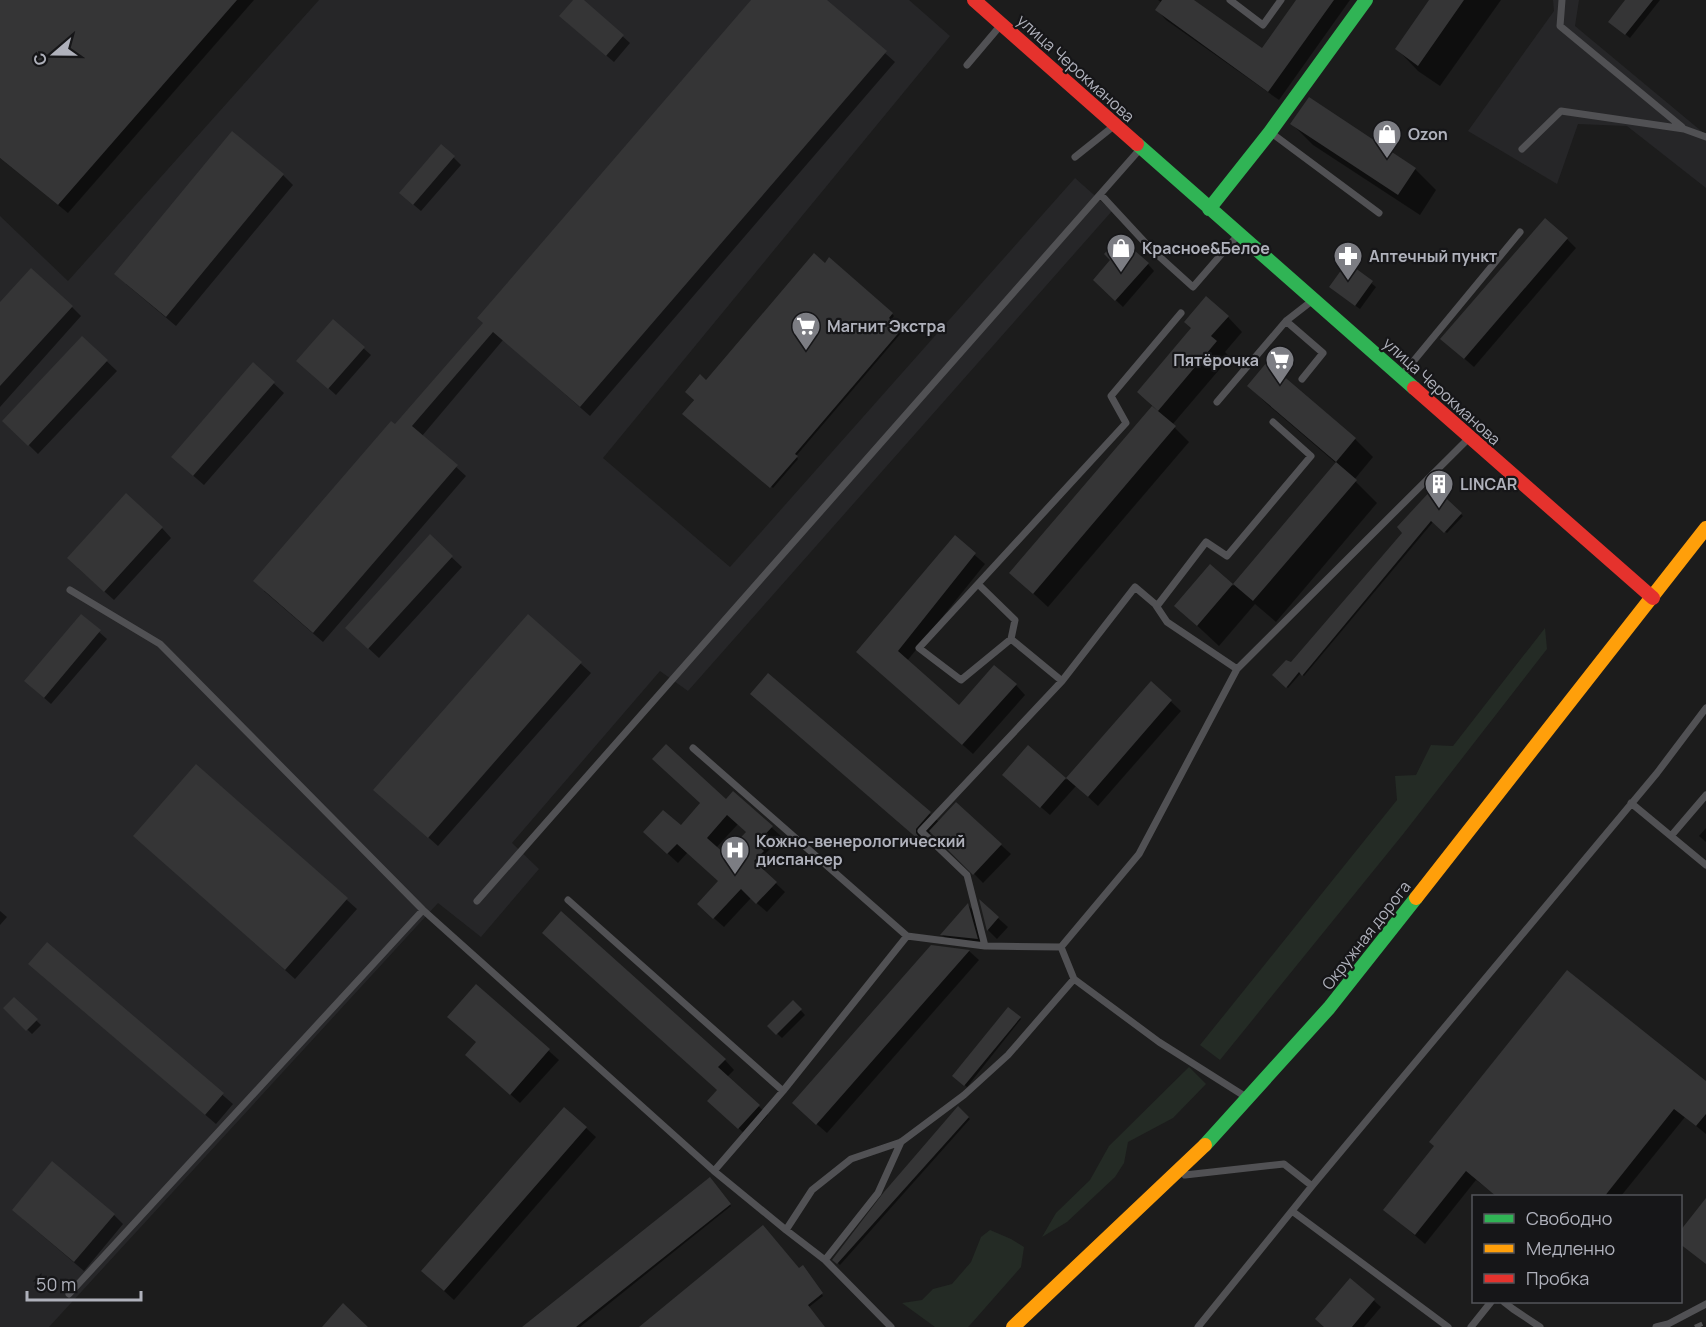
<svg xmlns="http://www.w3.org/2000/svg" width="1706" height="1327" viewBox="0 0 1706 1327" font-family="Manrope,sans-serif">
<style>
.built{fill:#262628}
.green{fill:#242b25}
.shadow{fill:#0007;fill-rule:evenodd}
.building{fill:#353536;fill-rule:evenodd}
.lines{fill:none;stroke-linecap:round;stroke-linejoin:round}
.lane{stroke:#515154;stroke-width:7}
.fast{stroke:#30b455;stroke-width:14}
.slow{stroke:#ff9f0a;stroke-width:14}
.jam{stroke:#e5322d;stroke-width:14}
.rail{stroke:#525254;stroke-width:4.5;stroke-dasharray:8 6;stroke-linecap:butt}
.labels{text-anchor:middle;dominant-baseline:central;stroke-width:4.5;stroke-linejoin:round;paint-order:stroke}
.street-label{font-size:16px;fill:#afb1bb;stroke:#161618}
.poi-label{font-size:16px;font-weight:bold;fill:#afb1bb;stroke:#161618;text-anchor:start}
</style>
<rect width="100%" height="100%" fill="#1c1c1c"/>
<path class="built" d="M319 0H909L950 36 603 458 730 567 1075 178 1112 211 688 691 660 671 512 843 539 869 481 937 438 903 49 1327H0V216L68 281Z
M1553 0H1579L1575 26 1706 135V188L1627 126 1578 124 1557 184 1468 131 1554 11Z"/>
<path class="green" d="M1545 628 1547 649 1404 833 1220 1060 1200 1045 1397 800 1395 776 1416 775 1431 745 1453 746Z
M1189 1067 1206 1084 1173 1118 1128 1142 1124 1163 1115 1177 1067 1222 1042 1237 1056 1213 1090 1180 1109 1146Z
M990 1230 1011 1239 1024 1247 1021 1267 970 1325 968 1327H935L902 1303 922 1300 933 1289 952 1284 971 1262 981 1237Z"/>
<path class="shadow" d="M0 0H254L68 213 0 158Z
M575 0H582L630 43 614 62 568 23Z
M753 0H825L895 62 590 416 503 340 422 436 466 476 323 642 264 591 395 427 484 323Z
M1158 0H1192L1262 51 1298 0H1350L1279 100 1166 20 1157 10 1162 3Z
M1431 0H1501L1440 86 1418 71 1397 49Z
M1627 0H1660L1630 38 1615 26Z
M1292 124 1415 169 1436 190 1420 215 1313 145Z
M442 146 461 165 421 211 408 200Z
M283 175 293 185 176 326 126 284Z
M1567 239 1576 248 1474 367 1452 348Z
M1112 260 1148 264 1154 271 1123 307 1102 287Z
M1348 264 1376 287 1360 309 1335 291Z
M825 265 892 314 894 316 890 321 902 332 796 456 798 459 773 488 684 414 706 382Z
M0 304 72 307 81 316 0 407Z
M1228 317 1242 332 1225 352 1230 357 1172 425 1189 442 1048 607 1011 573 1153 407 1139 392Z
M333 321 371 355 336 395 305 367Z
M82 338 117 371 38 454 4 421Z
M253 364 284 393 204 485 182 466Z
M1268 364 1355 439 1373 457 1354 480 1377 503 1276 622 1255 604 1219 646 1176 606 1210 566 1233 586 1337 464 1267 404 1249 386Z
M1434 489 1463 516 1447 533 1433 522 1304 676 1301 673 1288 688 1274 675 1291 664 1404 533Z
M162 528 171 538 114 600 78 568Z
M430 537 462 567 379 658 356 637Z
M955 538 985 564 907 661 959 707 1016 685 1025 695 973 754 868 661Z
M81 616 107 639 51 704 33 688Z
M528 616 591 673 438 846 385 799Z
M768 675 939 822 1001 845 1011 854 983 883 932 831 925 839V844L929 848 762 704Z
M1151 683 1181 711 1098 806 1076 786 1050 815 1013 783 1028 747 1066 780Z
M197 766 357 909 295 979 145 845Z
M734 793 782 837 765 854 772 862 763 871 785 892 767 912 751 898 724 927 708 913 719 881 688 852 678 863 654 841 726 801ZM738 824 747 832 725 856 716 848Z
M1706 828V842L1699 836Z
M981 903 1008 927 997 939 988 930Z
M968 905 977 914 986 948 952 944 942 935Z
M0 911 7 917 0 925Z
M553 942 725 1060 734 1070 727 1077 768 1115 748 1137 719 1110V1091Z
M47 944 233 1104 216 1124 40 973Z
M932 946 969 951 979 960 827 1133 804 1113Z
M476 986 559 1060 520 1103 476 1064Z
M14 999 41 1025 32 1034 5 1008Z
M793 1002 805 1015 782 1038 769 1026Z
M1009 1009 1021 1019 967 1087 954 1076Z
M1706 1083V1134L1685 1117 1621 1196H1497L1476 1180 1425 1244 1385 1210 1436 1147Z
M565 1109 596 1137 454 1300 433 1281Z
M958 1109 970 1119 840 1265 834 1259Z
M710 1179 731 1206 580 1327H524Z
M114 1215 123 1224 84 1271 23 1219Z
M804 1269 823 1296 809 1307 823 1327H641Z
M1351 1280 1381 1307 1364 1327H1325Z"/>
<path class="building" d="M0 0H237L58 205 0 158Z
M573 0H584L624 35 606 56 559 16Z
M751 0H827L887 51 580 407 493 332 412 426 458 465 313 633 253 581 391 421 395 424 483 323 477 318Z
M1162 0H1194L1262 48 1296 0H1334L1268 92 1155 10Z
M1429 0H1464L1418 66 1395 49Z
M1625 0H1653L1625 35 1608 22Z
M1309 97 1416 168 1398 195 1290 124Z
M232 131 284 174 166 317 114 274Z
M441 144 455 156 413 205 399 193Z
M1545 218 1568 238 1464 359 1440 339Z
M1119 237 1149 263 1115 301 1093 280 1110 260 1104 254Z
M814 253 825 263 829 257 893 313 889 318 902 329 795 454 798 456 770 488 682 414 694 400 685 392 700 374 706 380Z
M1347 262 1373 281 1355 306 1329 287Z
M31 268 73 306 0 386V302Z
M1206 296 1229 316 1211 336 1217 341 1158 411 1137 392 1191 328 1184 322Z
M333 319 365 347 328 389 296 361Z
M82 336 108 360 28 446 2 421Z
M253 362 275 382 193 476 171 457Z
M1267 362 1356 438 1336 462 1247 386Z
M1152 406 1176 426 1033 594 1009 573Z
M1336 462 1357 480 1253 601 1233 584Z
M1434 487 1462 513 1444 533 1431 521 1302 676 1299 672 1286 688 1272 675 1286 660 1291 662 1402 533 1397 527Z
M126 493 163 527 104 592 67 558Z
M430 534 453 556 368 649 345 628Z
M955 535 976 553 898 651 959 705 994 665 1017 684 962 745 856 652Z
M1210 564 1233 584 1197 626 1174 606Z
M81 614 101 630 44 698 24 681Z
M528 614 582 662 428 838 373 790Z
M768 673 931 812 916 829V833L920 838 919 840 750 694Z
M1151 681 1172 700 1088 797 1066 778Z
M666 744 726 799 733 791 773 826 756 844 764 851 754 861 777 882 756 904 741 889 713 919 697 904 718 881 677 844 667 854 643 832 663 810 681 825 700 803 652 759ZM727 815 746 832 725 854 707 838Z
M1028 745 1066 778 1040 808 1002 775Z
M196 764 348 898 285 970 133 836Z
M956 802 1002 844 973 875 929 831Z
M979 899 999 917 987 931Z
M968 903 978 939 940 935Z
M561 911 726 1059 718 1067 760 1105 738 1129 707 1101 717 1090 542 933Z
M47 942 224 1093 205 1115 28 964Z
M931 945 970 950 816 1125 792 1103Z
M1567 970 1706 1081V1114L1696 1126 1674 1109 1604 1197H1497L1466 1171 1415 1235 1383 1210 1434 1146 1429 1142Z
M476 984 550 1049 510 1095 465 1055 476 1042 447 1017Z
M14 997 38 1019 26 1031 3 1008Z
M793 1000 802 1009 776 1035 767 1026Z
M1008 1007 1021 1017 964 1086 952 1076Z
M958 1106 969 1117 837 1264 832 1260 884 1192Z
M564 1107 587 1127 444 1291 421 1271Z
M52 1161 115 1214 74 1262 12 1210Z
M710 1177 731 1204 576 1327H522Z
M1706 1198V1264L1680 1244V1231Z
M763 1225 799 1268 803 1265 823 1293 808 1305 825 1327H639Z
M1350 1278 1375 1299 1352 1327H1324L1315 1319Z
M343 1303 368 1327H322Z"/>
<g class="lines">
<path class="lane" d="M1230 0 1263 25 1281 0
M1562 0 1560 26 1682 127
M967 65 1000 26
M1270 132 1379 213
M1522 149 1561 111 1684 129 1706 137
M1075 157 1115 125
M1101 195 1151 249 1193 287 1238 235
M1181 313 1111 396 1126 423 919 648 961 680 1011 639 1062 681 1135 587 1155 604 1167 622 1237 669 1469 438
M1286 321 1313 300
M1402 375 1520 232
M1217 402 1286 321 1323 353 1302 379
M978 584 1015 620 1011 639
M70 590 160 644 423 910 714 1171 786 1230 825 1260 891 1327
M1157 606 1206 542 1227 556 1311 456 1273 422
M1062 681 921 831 967 875 985 946 1061 947 1074 979 1159 1042 1246 1097
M693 748 907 936 985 946
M1631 803 1706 865
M1671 836 1706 795
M568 900 783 1091
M477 901 1141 148
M1061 947 1139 854 1237 669
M714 1171 783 1091 907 936
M1185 1175 1284 1164 1312 1186 1198 1327
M1312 1186 1657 773 1706 708
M1292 1211 1448 1327
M786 1230 812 1190 851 1159 901 1142 964 1095 1008 1055 1074 979
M825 1260 878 1193 901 1142
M69 1294 423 910
M1504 1302 1513 1309 1540 1327
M1471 1327 1491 1302
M1656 1327 1668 1324 1706 1304"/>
<path class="fast" d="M1137 144 1414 388
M1209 209 1270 132 1366 0
M1205 1145 1329 1008 1416 898"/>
<path class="slow" d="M1416 898 1706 528
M1013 1327 1205 1145"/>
<path class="jam" d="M974 0 1137 144
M1414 388 1653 598"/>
<path class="rail" d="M1695 1327 1706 1322"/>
</g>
<defs>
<g id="shop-pin" transform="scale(1.5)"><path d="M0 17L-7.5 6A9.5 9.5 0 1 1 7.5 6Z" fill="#7c7d83" stroke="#161618"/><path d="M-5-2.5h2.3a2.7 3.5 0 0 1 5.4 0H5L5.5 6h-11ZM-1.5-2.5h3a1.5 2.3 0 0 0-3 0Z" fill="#fff"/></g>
<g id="pharmacy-pin" transform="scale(1.5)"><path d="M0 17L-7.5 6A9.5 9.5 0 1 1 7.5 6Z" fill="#7c7d83" stroke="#161618"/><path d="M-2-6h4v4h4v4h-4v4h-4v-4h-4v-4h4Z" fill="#fff"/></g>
<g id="supermarket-pin" transform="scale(1.5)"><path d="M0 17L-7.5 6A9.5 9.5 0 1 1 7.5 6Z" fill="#7c7d83" stroke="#161618"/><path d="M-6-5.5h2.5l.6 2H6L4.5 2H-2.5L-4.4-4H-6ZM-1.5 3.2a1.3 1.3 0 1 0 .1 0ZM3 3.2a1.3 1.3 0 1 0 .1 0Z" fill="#fff"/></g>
<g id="building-pin" transform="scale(1.5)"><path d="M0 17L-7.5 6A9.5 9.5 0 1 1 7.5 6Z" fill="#7c7d83" stroke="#161618"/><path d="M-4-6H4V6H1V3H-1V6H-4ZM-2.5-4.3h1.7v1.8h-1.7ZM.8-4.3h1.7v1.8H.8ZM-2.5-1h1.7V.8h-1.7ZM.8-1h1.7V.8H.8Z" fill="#fff"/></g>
<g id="hospital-pin" transform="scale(1.5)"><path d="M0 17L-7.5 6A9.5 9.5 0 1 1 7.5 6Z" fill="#7c7d83" stroke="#161618"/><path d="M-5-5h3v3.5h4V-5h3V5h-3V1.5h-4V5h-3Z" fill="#fff"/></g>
</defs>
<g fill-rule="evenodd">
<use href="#shop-pin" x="1387" y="134"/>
<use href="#shop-pin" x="1121" y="248"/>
<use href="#pharmacy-pin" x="1348" y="256"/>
<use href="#supermarket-pin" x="806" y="326"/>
<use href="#supermarket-pin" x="1280" y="360"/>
<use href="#building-pin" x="1439" y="484"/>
<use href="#hospital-pin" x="735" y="850"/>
</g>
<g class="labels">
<g class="street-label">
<text transform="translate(1076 68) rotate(42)">улица Черокманова</text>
<text transform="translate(1442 391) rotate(42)">улица Черокманова</text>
<text transform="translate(1366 935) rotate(-52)">Окружная дорога</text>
</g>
<g class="poi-label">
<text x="1408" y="134">Ozon</text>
<text x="1142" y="248">Красное&amp;Белое</text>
<text x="1369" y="256">Аптечный пункт</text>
<text x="827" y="326">Магнит Экстра</text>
<text x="1259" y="360" text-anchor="end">Пятёрочка</text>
<text x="1460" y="484">LINCAR</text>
<text x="756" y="841">Кожно-венерологический<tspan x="756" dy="18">диспансер</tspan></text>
</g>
</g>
<rect x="1472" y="1195" width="210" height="108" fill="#161618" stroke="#535459" stroke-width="1.5"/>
<rect x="1484" y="1214" width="30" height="9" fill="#30b455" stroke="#535459" stroke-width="1.5"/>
<text x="1526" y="1225" font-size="18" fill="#afb1bb">Свободно</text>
<rect x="1484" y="1244" width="30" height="9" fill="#ff9f0a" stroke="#535459" stroke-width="1.5"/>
<text x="1526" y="1255" font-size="18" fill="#afb1bb">Медленно</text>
<rect x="1484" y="1274" width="30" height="9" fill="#e5322d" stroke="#535459" stroke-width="1.5"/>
<text x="1526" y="1285" font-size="18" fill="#afb1bb">Пробка</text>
<g transform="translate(54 54) rotate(250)" stroke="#161618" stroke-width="4.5" paint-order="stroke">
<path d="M0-4.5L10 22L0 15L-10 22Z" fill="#afb1bb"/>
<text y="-9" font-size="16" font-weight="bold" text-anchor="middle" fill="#afb1bb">С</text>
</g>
<path d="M27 1291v9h114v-9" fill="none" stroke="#afb1bb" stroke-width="3"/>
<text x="36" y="1291" font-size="18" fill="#afb1bb" stroke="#161618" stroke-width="4.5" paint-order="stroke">50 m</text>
</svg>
